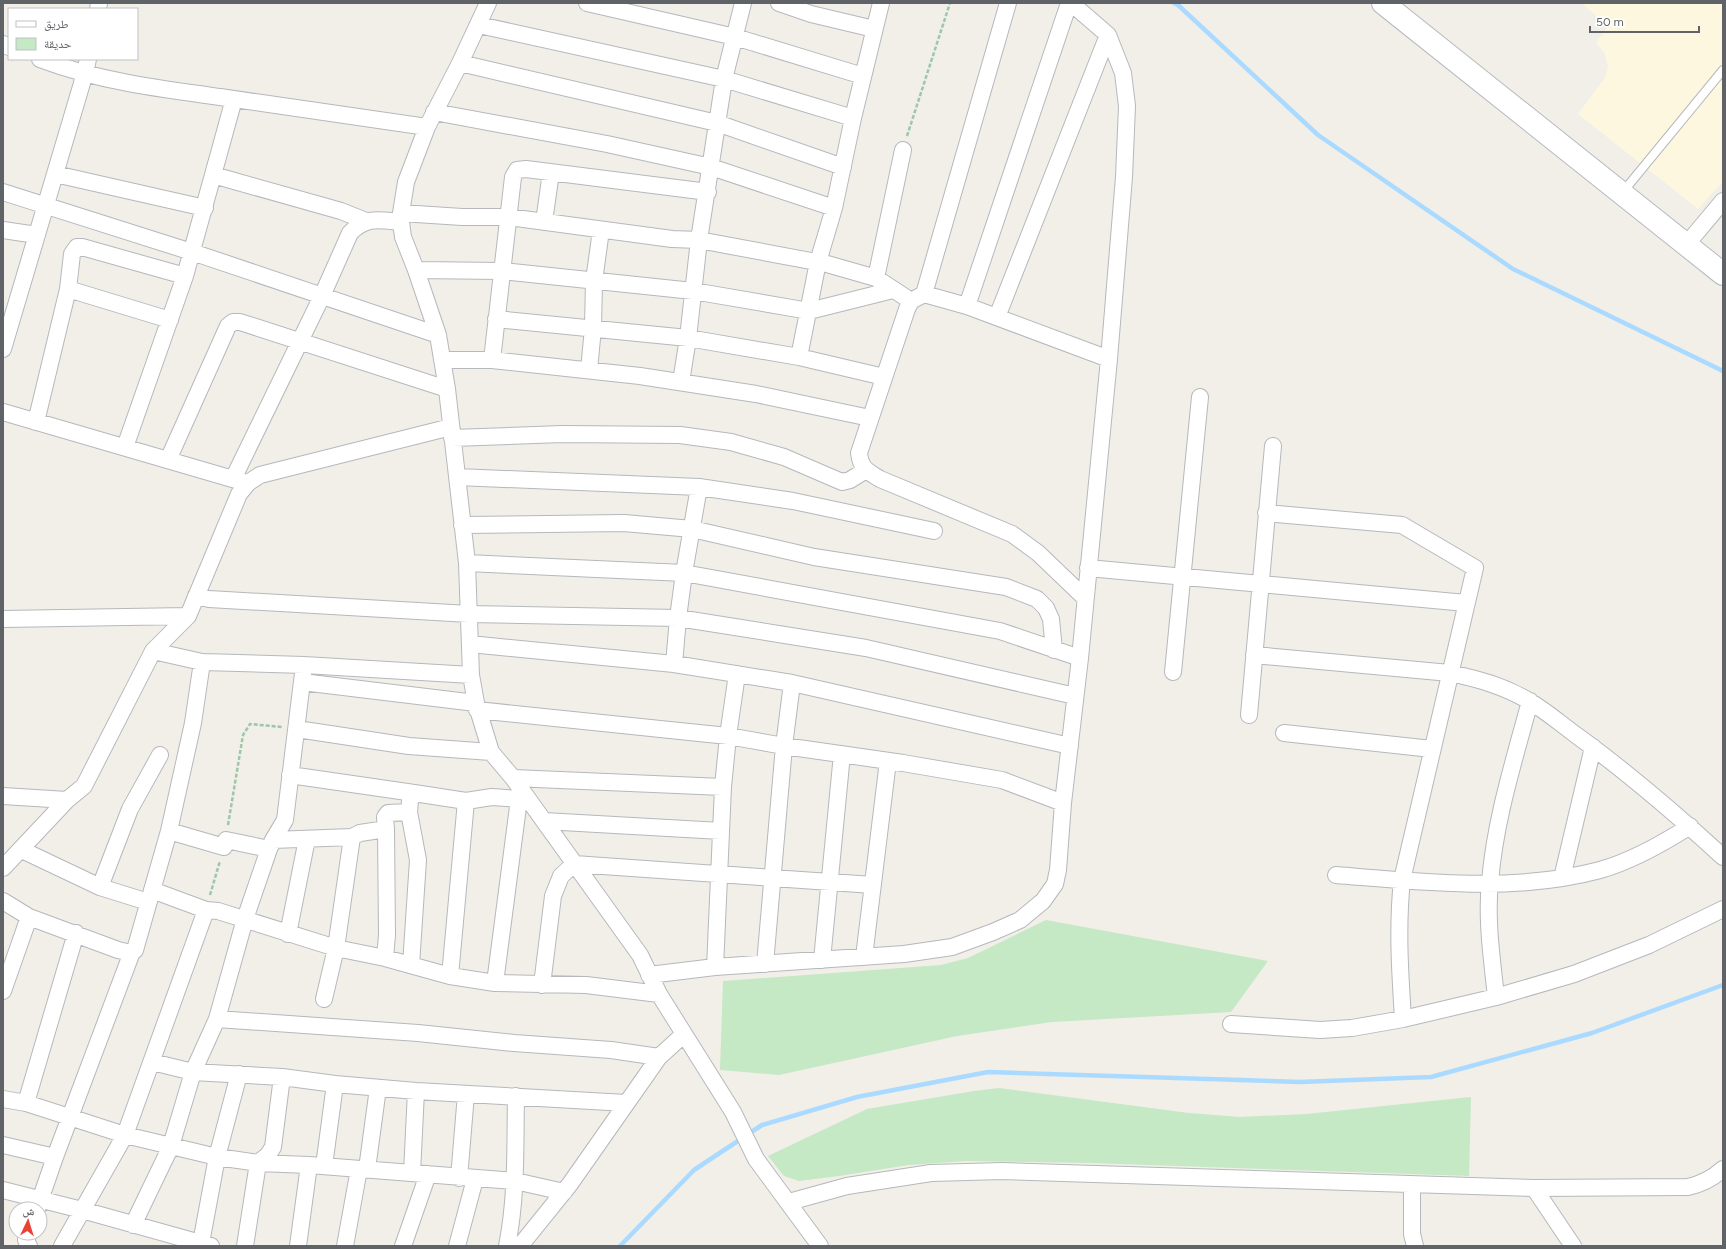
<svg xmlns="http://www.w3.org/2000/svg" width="1726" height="1249" viewBox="0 0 1726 1249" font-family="Figtree,'Noto Naskh Arabic',sans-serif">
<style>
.commercial{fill:#fef7e0}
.green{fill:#c5e8c5}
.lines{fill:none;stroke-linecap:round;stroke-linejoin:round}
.stream{stroke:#aadaff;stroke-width:4.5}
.lane-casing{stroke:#b5b8bc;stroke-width:10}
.street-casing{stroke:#b5b8bc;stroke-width:18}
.secondary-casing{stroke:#b6babf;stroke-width:24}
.path{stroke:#9cc7a9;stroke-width:2.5;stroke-dasharray:4 2;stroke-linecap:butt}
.lane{stroke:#fff;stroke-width:8}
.street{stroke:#fff;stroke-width:16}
.secondary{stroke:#fff;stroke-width:22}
</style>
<rect width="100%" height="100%" fill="#f1efe8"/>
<path class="commercial" d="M1581 3H1723V181L1698 209 1578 114 1605 78 1608 67 1605 54 1596 43 1608 26Z"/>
<path class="green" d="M1046 920 1268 961 1231 1012 1052 1022 957 1036 779 1075 720 1070 723 981 941 965 968 958Z
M999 1088 1189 1113 1240 1117 1306 1114 1471 1097 1469 1176 1090 1163 966 1161 909 1165 839 1176 799 1181 784 1176 768 1156 867 1109 974 1091Z"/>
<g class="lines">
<path class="stream" d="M1174 3 1178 5 1318 135 1513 269 1723 371
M620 1246 694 1170 762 1125 857 1097 988 1072 1300 1082 1431 1077 1592 1033 1723 985"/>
<g class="lane-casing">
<path id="lane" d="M1622 193 1723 70"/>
</g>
<g class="street-casing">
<path id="street" d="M488 3 460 63 427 127 406 182 401 213V222L403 237 416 270 438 335 447 389 467 563 471 675 476 703 491 752 513 778 640 955 659 994 733 1112 756 1159 820 1246
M587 3 735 37 863 76
M779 3 811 14 874 29
M98 9 99 3
M479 25 724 79 853 118
M3 44 9 47
M40 59C98 81 160 89 220 97 289 107 358 117 427 127
M460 63 717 123 843 167
M434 112 607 144 711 167 834 208
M55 174 205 208
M213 175 341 211 366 221
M3 192 192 252 438 335
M401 213 462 217H508L672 239 699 240 827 264 876 278 911 301
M544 222 551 172
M3 230 37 235
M1686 245 1723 201
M416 270 502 271 693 291 809 311 893 290
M876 278 903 150
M68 289 72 254 77 247H82L185 276
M924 294 1008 3
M967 306 1069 3
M997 317 1108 35
M496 319 688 338 799 357 818 262 834 208 853 118 881 3
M3 349 85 73 88 59
M799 357 884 377
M442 360H492L640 376 756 394 870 418
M492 360 513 177 517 170 526 169 708 192
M589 370 593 328 594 281 601 230
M681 382 688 338 699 240 724 79 743 3
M3 412 243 482
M36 422 68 289 170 320
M452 438 562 434 680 435 731 442 784 457 842 482 850 480 866 470
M125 447 185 276 234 99
M168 460 228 326 233 322H240L447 389
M457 477 699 487
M233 479 322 296 350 233C366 216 379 220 401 222
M1266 513 1402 525 1475 568 1402 880C1397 927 1400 972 1403 1019
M462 525 624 523 692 529 814 557 1006 587 1037 599 1046 608 1051 619 1054 650
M467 563 684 573 1000 631 1080 658
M1088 568 1466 603
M196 596 209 599 469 614 678 618 866 648 1075 696
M1085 598 1038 553 1012 534 880 479C867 471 861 469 859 453L907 309 911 301 924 294 967 306 1109 359
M3 619 188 616
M470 644 674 664 792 683 1070 746
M153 651 202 662 304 665 471 675
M1254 655 1450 673C1478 679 1504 686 1529 701 1546 711 1561 724 1576 735 1627 772 1676 814 1723 857
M674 664 678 618 684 573 699 487 793 501 934 531
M1173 672 1200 397
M302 682 476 703
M477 710 728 736 784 746 903 763 1002 780 1063 803
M1249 715 1273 446
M297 729 409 746 491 752
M1284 733 1432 749
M290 775 414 793
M513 778 723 787
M523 792 519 799 492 797 466 801 450 976 495 983 586 985 659 994
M3 796 67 800
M544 821 721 831
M386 829 385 817 388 813 409 812
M169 831 224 847
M226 840 269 849
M273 840 352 837
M22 850 100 887 148 902
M3 868 67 800 84 786 153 651 188 616 239 494 248 483 260 475 451 427
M1336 875C1423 882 1515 893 1600 870 1632 861 1662 844 1690 826
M1562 878 1593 747
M100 887 130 809 160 755
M152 890 206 910 218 911 336 948 385 958 450 976
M3 901 29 917 118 950 127 952 135 950 169 831 193 723 202 662
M288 934 307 839
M864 957 888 761
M822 960 842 754
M765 964 784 746 792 683
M411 965 418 860 409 812 410 801 414 793 466 801
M715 967 723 787 728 736 737 674
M649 975 715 967 904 954 952 947 993 932 1020 920 1043 901 1055 884 1058 870 1063 803 1080 658 1109 359 1124 177 1127 106 1123 73 1108 35 1071 3
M495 983 519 799
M542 985 553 896 561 876 574 864 873 885
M3 991 29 917
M1496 997C1492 959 1486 920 1490 882 1495 820 1514 761 1530 701
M324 999 336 948 352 837 360 833 386 829 387 935 385 958
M217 1019 418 1033 514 1043 611 1050 659 1057
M1231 1024 1320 1030 1352 1028 1403 1019 1496 997 1574 974 1649 945 1723 909
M152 1062 193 1072 282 1077 335 1084 416 1091 626 1103
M3 1099 26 1103 125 1135 217 1157 258 1163 309 1165 515 1181 564 1192
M26 1103 76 933
M3 1145 55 1157 132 952
M324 1166 335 1084
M367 1169 378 1088
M412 1173 416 1091
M459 1178 466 1094
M1412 1185V1234L1415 1246
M1534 1188 1573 1246
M3 1190 82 1210 211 1246
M789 1202 847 1186 931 1173 1002 1171 1534 1188 1688 1187C1702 1184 1712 1179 1723 1169
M37 1209 55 1157
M133 1225 171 1146 193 1072 217 1019 245 919 269 849 273 840 285 820 304 665
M29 1233 26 1240 29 1246
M201 1243 217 1157 239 1074
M62 1246 125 1135 206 910
M245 1246 258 1163 268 1155 273 1147 282 1077
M298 1246 309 1165
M345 1246 359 1169
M403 1246 428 1174
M457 1246 475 1179
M507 1246C517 1196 515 1146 516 1096
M520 1246 570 1184 659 1057 683 1035"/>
</g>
<g class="secondary-casing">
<path id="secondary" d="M1383 3 1723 274"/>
</g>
<path class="path" d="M907 136 950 3
M228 825 243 735 250 724 282 727
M210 895 220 861"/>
<use href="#lane" class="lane"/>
<use href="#street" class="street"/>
<use href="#secondary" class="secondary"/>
</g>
<rect width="1726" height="1249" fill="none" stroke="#5f6368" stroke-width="8"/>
<rect x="8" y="8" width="130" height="52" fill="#ffffff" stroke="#bfc1c3"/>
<rect x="16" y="21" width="20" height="6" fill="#ffffff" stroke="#bfc1c3"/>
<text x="44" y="28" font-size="12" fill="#5f6368">طريق</text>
<rect x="16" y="38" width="20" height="12" fill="#c5e8c5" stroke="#bfc1c3"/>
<text x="44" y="48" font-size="12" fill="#5f6368">حديقة</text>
<g transform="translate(28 1221) rotate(4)"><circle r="19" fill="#ffffff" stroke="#bfc1c3"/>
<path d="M0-3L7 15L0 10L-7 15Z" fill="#ea4335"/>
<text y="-6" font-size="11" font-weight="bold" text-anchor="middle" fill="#5f6368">ش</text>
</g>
<path d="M1590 26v6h109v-6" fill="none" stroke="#5f6368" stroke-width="2"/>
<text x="1596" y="26" font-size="12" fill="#5f6368" stroke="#ffffff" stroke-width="3" paint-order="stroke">50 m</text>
</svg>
